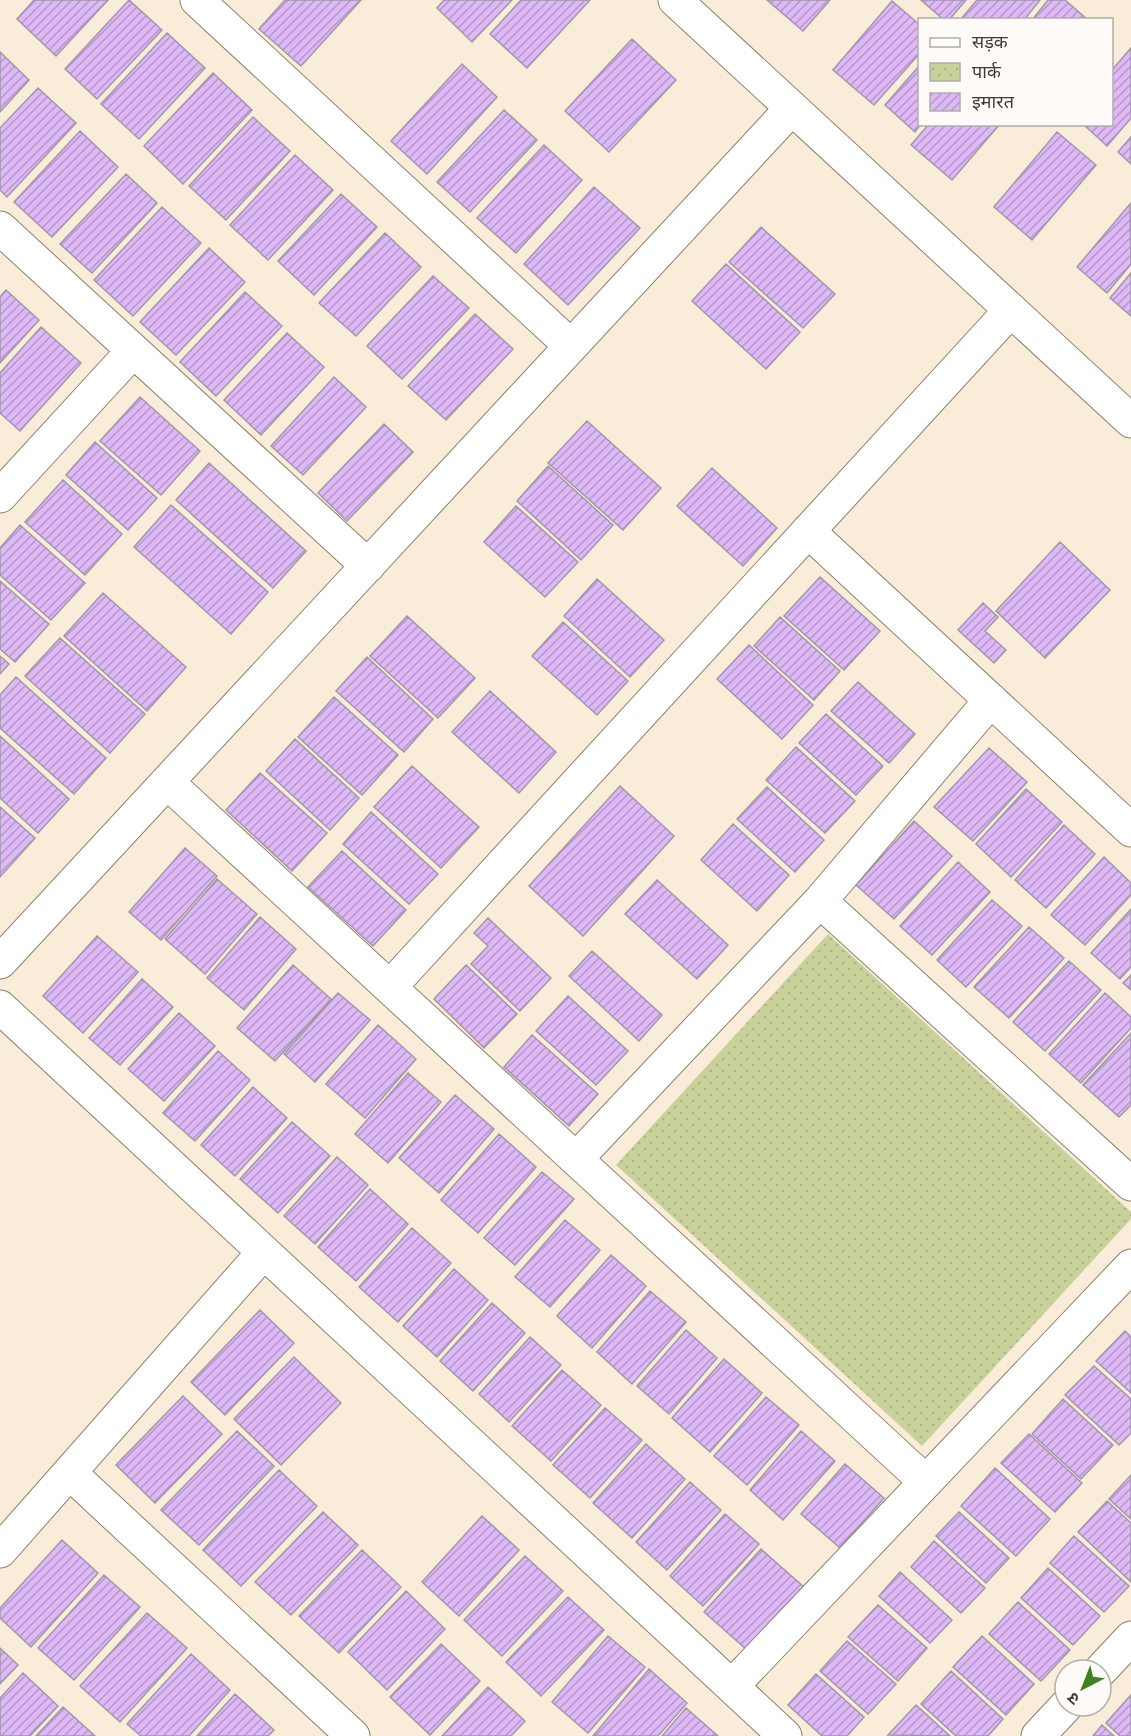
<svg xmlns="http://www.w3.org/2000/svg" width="1131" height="1736" viewBox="0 0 1131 1736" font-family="Rubik,'Noto Sans Devanagari',sans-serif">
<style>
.park{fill:url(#park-dots)}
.building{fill:url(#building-hatch);stroke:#a197a9;stroke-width:1.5}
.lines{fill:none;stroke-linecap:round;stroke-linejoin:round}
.minor-casing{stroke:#8b806f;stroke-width:35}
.tertiary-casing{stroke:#8b806f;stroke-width:35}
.minor{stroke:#fff;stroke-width:33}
.tertiary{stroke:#fff;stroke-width:33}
</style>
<defs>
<pattern id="park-dots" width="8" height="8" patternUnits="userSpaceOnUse" patternTransform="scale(1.5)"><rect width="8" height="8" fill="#c9d19b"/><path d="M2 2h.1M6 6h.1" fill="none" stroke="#aeb486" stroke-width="1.8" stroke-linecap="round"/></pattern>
<pattern id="building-hatch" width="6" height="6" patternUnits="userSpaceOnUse" patternTransform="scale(1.5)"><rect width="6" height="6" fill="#deb8f7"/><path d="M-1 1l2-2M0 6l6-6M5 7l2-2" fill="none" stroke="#b597c9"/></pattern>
</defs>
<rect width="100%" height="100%" fill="#f9ecd9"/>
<path class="park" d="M828 934 1131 1212V1219L922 1446 616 1165Z"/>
<path class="building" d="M34 0H108L56 56 17 19Z
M129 0 162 30 97 99 65 69Z
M285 0H361L301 66 259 29Z
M444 0H512L472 42 437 8Z
M521 0H590L527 68 490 34Z
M767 0H830L803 31Z
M921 0H966L949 20H944Z
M977 0H1040L1024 20H960Z
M1048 0H1065L1088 20H1032Z
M892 1 920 25V53L874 105 833 70Z
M167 33 205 68 139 139 101 104Z
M632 39 676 80 609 152 565 111Z
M1131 48V118L1107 146 1083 124H1112V70Z
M0 52 29 80 0 112Z
M462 64 497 97 427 174 391 141Z
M920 65 921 124 915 132 885 105Z
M213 73 252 110 183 184 144 146Z
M38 88 76 123 7 197 0 190V128Z
M504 110 537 140 470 212 437 182Z
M253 117 290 151 226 220 189 186Z
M929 124H1000L952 180 911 145Z
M80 131 118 167 52 237 14 202Z
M1057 132 1096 165 1032 240 994 207Z
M1131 137V164L1118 152Z
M544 145 582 180 516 253 477 218Z
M295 155 333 190 268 260 230 225Z
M126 174 157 203 92 273 60 244Z
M594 187 640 228 568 305 524 264Z
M341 194 377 227 314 295 278 261Z
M1130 204 1131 264 1107 293 1077 267Z
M162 207 201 243 133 316 94 280Z
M761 227 835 294 803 328 729 262Z
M385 233 421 267 356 336 319 303Z
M209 248 245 282 176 355 140 322Z
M726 264 800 332 766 369 692 301Z
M1131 273V316L1110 298Z
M433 276 469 308 402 379 367 346Z
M6 290 39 320 0 363V297Z
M245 292 282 326 216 396 180 362Z
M475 314 513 349 446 420 408 386Z
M41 327 81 363 20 431 0 413V373Z
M287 333 324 367 261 435 224 400Z
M334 377 366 407 303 475 271 446Z
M140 397 200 451 161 495 100 441Z
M587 421 661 488 623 530 548 463Z
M384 424 413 452 347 521 318 493Z
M95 442 157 498 128 530 66 475Z
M209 463 306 551 273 588 176 500Z
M548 466 613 525 581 560 517 501Z
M712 468 777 528 743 566 677 506Z
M63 480 122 534 85 575 25 522Z
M171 505 268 592 231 634 134 547Z
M516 506 578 562 545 597 484 542Z
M20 525 85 583 51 620 0 575V548Z
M1060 542 1110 590 1045 658 996 611Z
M820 577 880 631 844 670 784 616Z
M597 579 664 640 630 677 564 616Z
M0 581 49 624 15 662 0 649Z
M103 593 186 667 147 711 64 636Z
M983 603 998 617 985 631 1006 650 994 663 958 630Z
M407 616 475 678 438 718 370 656Z
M780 617 840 671 814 700 754 646Z
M563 622 628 681 597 715 532 656Z
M60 638 145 714 110 753 25 676Z
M749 645 813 705 782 739 717 679Z
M0 656 9 664 0 674Z
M367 657 433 719 404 752 336 691Z
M16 677 106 758 74 794 0 728V695Z
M858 682 915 734 889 763 831 711Z
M490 691 556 752 519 793 452 732Z
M334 697 398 755 362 795 298 737Z
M826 714 883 766 856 795 799 743Z
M0 736 69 799 38 833 0 798Z
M295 739 359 798 330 830 266 771Z
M796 747 855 801 825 833 766 780Z
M989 748 1027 782 973 841 934 807Z
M412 766 479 827 441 868 374 807Z
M260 773 327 833 292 871 226 810Z
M620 786 674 836 583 936 529 886Z
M767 787 824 840 795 872 737 819Z
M1026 789 1062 822 1011 877 976 844Z
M0 807 35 838 0 877Z
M371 812 438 874 409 904 343 844Z
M914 821 952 856 894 919 856 885Z
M733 824 789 875 757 911 701 860Z
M1064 825 1095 854 1046 908 1015 880Z
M185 848 217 876 161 940 129 912Z
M342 851 406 910 373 946 308 887Z
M1104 857 1131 883V895L1085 945 1051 915Z
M958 862 990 892 932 955 900 926Z
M217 879 257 914 205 974 165 939Z
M657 880 728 945 697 979 625 914Z
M992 900 1022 926 966 987 937 960Z
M1131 909V967L1120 979 1091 953Z
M260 917 296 949 244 1010 207 978Z
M488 918 551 978 520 1011 471 964 488 946 474 933Z
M1029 927 1064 958 1009 1018 974 987Z
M97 936 138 972 83 1033 43 996Z
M592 951 662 1015 639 1041 569 976Z
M1069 961 1101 990 1045 1051 1013 1022Z
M293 965 331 999 275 1061 237 1028Z
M466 965 517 1014 484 1048 434 999Z
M1131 975V990L1123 983Z
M142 979 173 1007 120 1065 89 1038Z
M338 993 370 1020 315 1082 284 1054Z
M1105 993 1131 1017V1028L1081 1083 1049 1054Z
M568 996 628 1051 596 1085 536 1031Z
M179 1013 215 1046 164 1101 128 1069Z
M378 1025 416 1059 365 1118 326 1084Z
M1131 1033V1105L1119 1117 1083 1085Z
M532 1035 598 1094 569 1126 504 1067Z
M218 1051 250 1080 195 1141 163 1113Z
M408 1073 441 1102 388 1163 355 1134Z
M253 1087 287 1118 235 1176 201 1145Z
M455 1095 494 1129 439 1193 399 1158Z
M292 1122 330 1156 278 1213 240 1179Z
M499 1134 536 1167 478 1233 441 1200Z
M337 1157 368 1185 315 1244 284 1216Z
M542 1172 574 1199 515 1265 484 1238Z
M370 1189 408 1224 356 1281 318 1247Z
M565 1220 600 1250 550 1307 515 1277Z
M412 1228 451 1263 398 1322 359 1287Z
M611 1255 646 1286 592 1348 557 1316Z
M454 1269 488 1300 437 1357 403 1326Z
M650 1291 686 1322 632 1384 597 1352Z
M492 1303 525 1333 473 1391 440 1361Z
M260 1310 294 1343 225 1415 191 1382Z
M686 1330 717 1358 669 1414 637 1386Z
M1125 1331 1131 1337V1393L1096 1361Z
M530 1337 561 1365 509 1422 479 1394Z
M294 1357 341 1403 281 1465 234 1419Z
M724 1359 762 1393 710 1452 672 1418Z
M1094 1366 1131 1399V1433L1119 1445 1065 1395Z
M562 1370 601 1405 551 1461 512 1426Z
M183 1396 222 1434 155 1503 116 1465Z
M766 1397 799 1425 747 1485 714 1456Z
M1063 1399 1113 1445 1081 1479 1032 1434Z
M605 1408 642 1440 590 1498 553 1465Z
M237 1431 274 1466 199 1545 161 1510Z
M801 1431 835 1461 783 1520 750 1490Z
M1029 1434 1082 1483 1055 1512 1001 1463Z
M646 1444 685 1479 632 1538 593 1503Z
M845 1464 884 1498 840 1548 801 1514Z
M995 1468 1050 1519 1016 1556 961 1506Z
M279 1470 317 1506 241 1586 203 1550Z
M1131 1475V1519L1109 1499Z
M690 1482 721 1510 667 1570 636 1542Z
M1107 1501 1131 1523V1582L1078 1532Z
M323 1512 358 1545 291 1615 255 1582Z
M959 1512 1009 1558 986 1583 936 1536Z
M725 1514 759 1544 703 1606 670 1576Z
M482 1516 519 1550 459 1616 422 1582Z
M1074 1536 1129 1586 1104 1612 1050 1563Z
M62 1540 98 1573 31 1647 0 1618V1608Z
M934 1541 985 1588 961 1613 911 1567Z
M761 1549 804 1587 747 1650 704 1612Z
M362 1550 401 1587 339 1653 299 1616Z
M525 1556 563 1591 502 1656 464 1620Z
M1048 1568 1100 1616 1073 1645 1021 1598Z
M900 1572 952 1620 930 1643 879 1596Z
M104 1575 140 1607 74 1680 38 1648Z
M406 1591 445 1629 387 1690 348 1652Z
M568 1597 604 1630 541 1696 506 1662Z
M1018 1602 1070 1650 1041 1681 989 1634Z
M878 1605 927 1648 898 1681 848 1637Z
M147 1613 187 1648 120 1722 80 1686Z
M608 1636 645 1667 588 1733 552 1702Z
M982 1636 1034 1684 1006 1715 953 1667Z
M847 1641 896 1684 868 1714 820 1671Z
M441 1644 480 1681 430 1735 390 1697Z
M0 1648 18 1665 0 1684Z
M191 1654 230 1690 189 1736H141L127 1724Z
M649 1669 687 1703 658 1736H593Z
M951 1671 1003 1719 988 1736H956L921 1704Z
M23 1673 58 1706 30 1736H0V1698Z
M816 1674 864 1717 847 1736H822L788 1705Z
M488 1687 525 1721 511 1736H442Z
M235 1694 274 1730 268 1736H197Z
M1131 1695V1736H1120L1106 1723Z
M916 1705 950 1736 888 1735Z
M63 1707 95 1736H36Z
M686 1708 718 1736H662Z
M1102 1725 1114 1736H1093Z"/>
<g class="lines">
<g class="minor-casing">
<path id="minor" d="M197 0 571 346
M0 228 368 566
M0 496 133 351
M808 531 1131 830
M167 782 926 1482
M820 901 1131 1184
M390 987 1011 310
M0 1007 785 1736
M576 1159 820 901 991 700
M70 1473 353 1736
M0 1551 264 1252
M1101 1670 1131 1638
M732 1686 1131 1266
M1038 1736 1066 1706"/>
</g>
<g class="tertiary-casing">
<path id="tertiary" d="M675 0 1131 421
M0 962 792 108"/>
</g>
<use href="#minor" class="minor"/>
<use href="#tertiary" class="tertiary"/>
</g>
<rect x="918" y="18" width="195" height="108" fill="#fdfaf7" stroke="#b1aea9" stroke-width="1.5"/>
<rect x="930" y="38" width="30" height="9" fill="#ffffff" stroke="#b1aea9" stroke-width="1.5"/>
<text x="972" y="48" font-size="18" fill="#403b33">सड़क</text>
<rect x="930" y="63" width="30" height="18" fill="url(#park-dots)" stroke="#b1aea9" stroke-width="1.5"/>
<text x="972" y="78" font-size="18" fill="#403b33">पार्क</text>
<rect x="930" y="93" width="30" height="18" fill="url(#building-hatch)" stroke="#b1aea9" stroke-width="1.5"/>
<text x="972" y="108" font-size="18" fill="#403b33">इमारत</text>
<g transform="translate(1083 1688) rotate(222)"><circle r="28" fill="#fdfaf7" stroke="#b1aea9" stroke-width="1.5"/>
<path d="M0-4.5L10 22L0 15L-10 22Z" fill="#418120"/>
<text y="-9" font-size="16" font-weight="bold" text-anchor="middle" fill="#403b33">उ</text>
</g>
</svg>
